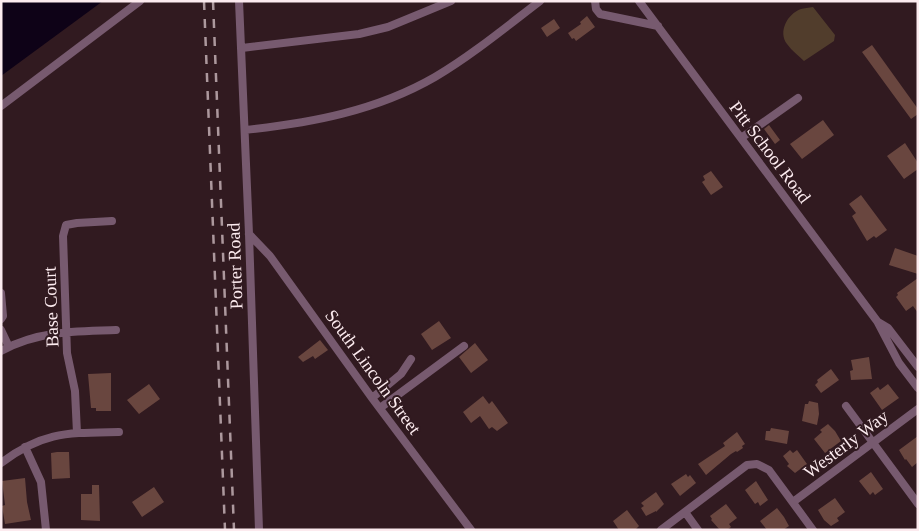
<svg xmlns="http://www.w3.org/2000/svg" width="919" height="531" viewBox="0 0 919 531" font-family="Georgia,serif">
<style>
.green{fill:#513d2c}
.water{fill:#0e0217}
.building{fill:#69463f}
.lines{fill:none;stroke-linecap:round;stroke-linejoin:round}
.minor{stroke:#775a6f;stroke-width:8}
.rail{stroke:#ac989d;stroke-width:2.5;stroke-dasharray:9 9;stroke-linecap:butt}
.labels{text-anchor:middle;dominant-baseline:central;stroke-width:4;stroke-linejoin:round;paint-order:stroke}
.street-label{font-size:18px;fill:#fcebef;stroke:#311a20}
</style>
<rect width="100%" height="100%" fill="#311a20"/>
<path class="green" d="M813 7 835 35 834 41 804 61C799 56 792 51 787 44 778 32 787 14 801 9 804 8 809 8 813 7Z"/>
<path class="water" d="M1 1H103L1 76Z"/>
<path class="building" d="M587 16 595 27 576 41 574 38 572 39 568 33 581 24 580 22Z
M554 19 560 28 547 37 541 28Z
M872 45 918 109V114L911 119 862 52Z
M823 120 834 135 802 159 790 144Z
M769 125 780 140 775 144 764 129Z
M905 143 918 163V169L904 179 887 156Z
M711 171 723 187 711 195 702 182 705 180 703 176Z
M861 195 887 230 876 238 874 236 867 241 852 216 856 213 849 204Z
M895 248 918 256V274L889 265Z
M918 278V313L913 306 906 311 896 297 898 295 897 293Z
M439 321 451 338 432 350 421 334Z
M320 340 328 350 315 359 313 356 303 362 298 357Z
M475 343 488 360 471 373 459 357Z
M869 357 872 379 851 380 850 371 853 370 851 360Z
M831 369 839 380 821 393 815 385 818 382 817 380Z
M111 373V411H96V408H91L88 374Z
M149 384 160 399 139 414 127 400Z
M888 384 899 398 882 410 870 393 878 387 880 390Z
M483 396 489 404 492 401 508 423 497 431 492 427 489 429 480 416 471 423 463 412Z
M809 401 818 403 819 414 817 425 802 421 805 404H808Z
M828 424 835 431 841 441 825 453 814 439 822 432 820 430Z
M771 428 789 431 787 444 765 440 766 431H770Z
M737 432 745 444 742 446 743 448 737 452 736 451 731 454 706 475 698 464 725 446 723 443Z
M918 436V462L912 467 906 459 905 460 899 450Z
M790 450 793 453 797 450 807 464 795 473 787 466 789 464 783 456Z
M57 452H69L70 478 52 479 51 453Z
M871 472 883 489 875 495 873 492 870 495 859 481Z
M686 474 688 477 690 475 696 483 680 496 671 484Z
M25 478 27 502 31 520 5 524 2 506 5 505 2 481Z
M756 481 768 500 760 506 758 502 755 504 745 490Z
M92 485H99L100 521 81 520V494H92Z
M154 487 164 502 142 517 132 502Z
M656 492 664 504 656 512V511L646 516 641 508 644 506 641 503Z
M835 498 845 512 837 518 839 521 831 526 824 520 818 510Z
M726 504 737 518 729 524 731 527 727 530H720L711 520 712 519 710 516Z
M777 508 784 517 789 526 783 530H767L760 521Z
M627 510 639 526 635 530H619L613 521Z"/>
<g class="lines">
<path class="minor" d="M239 1 249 234 259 530
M595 1 596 9 600 14 658 26
M639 1 877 321 899 363 918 388
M242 48 359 34 388 27 451 1
M1 106 140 1
M245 130C311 123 376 111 435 77 472 55 506 27 540 1
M741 138 798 98
M249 234 270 256 372 398 471 530
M1 293 3 316 1 319
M878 322 888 328 918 367
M1 330 9 347
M1 351C37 331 76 331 116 330
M372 398 401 374 411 359
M846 406 918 504
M380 408 464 346
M77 433 75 391 67 353 63 236 66 225 77 223 112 221
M25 447 41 482 46 530
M1 463C44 431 68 433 119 432
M793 502 918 409
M685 512 698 530
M661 530 747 465 757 464 769 470 813 530"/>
<path class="rail" d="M204 1 225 530
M213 1 234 530"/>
</g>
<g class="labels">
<g class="street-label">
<text transform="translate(770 152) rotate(53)">Pitt School Road</text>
<text transform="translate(235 266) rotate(-92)">Porter Road</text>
<text transform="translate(51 307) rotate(-92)">Base Court</text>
<text transform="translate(373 372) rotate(54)">South Lincoln Street</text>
<text transform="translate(846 444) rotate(-37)">Westerly Way</text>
</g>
</g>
<rect width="919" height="531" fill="none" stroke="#fcebef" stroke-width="5"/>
</svg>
